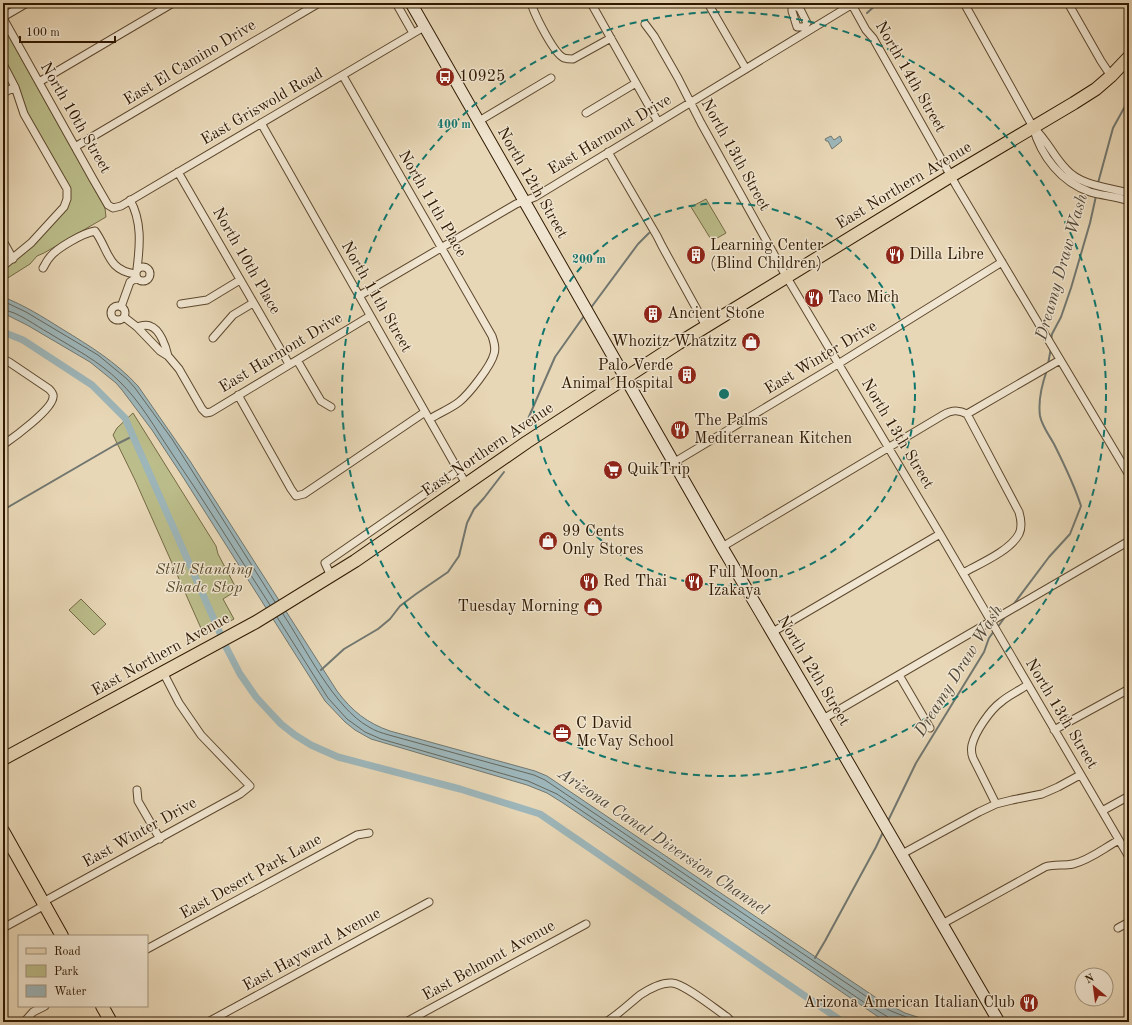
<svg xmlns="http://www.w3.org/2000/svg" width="1132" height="1025" viewBox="0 0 1132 1025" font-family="'Old Standard TT',serif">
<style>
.green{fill:#bbbd8a;stroke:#756a45}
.water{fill:#9db6ba;stroke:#717770}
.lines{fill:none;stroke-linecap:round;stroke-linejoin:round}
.shore{stroke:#66675d;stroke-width:1}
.stream{stroke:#717770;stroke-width:2}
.canal{stroke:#9db6ba;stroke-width:7}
.street-casing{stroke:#5d482e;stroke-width:9}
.secondary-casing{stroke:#2f1800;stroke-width:13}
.primary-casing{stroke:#2f1800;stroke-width:14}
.street{stroke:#f0e5d0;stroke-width:7}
.secondary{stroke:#f0e5d0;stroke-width:11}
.primary{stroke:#e8d7b6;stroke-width:12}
.ring{fill:none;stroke:#0f766e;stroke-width:2;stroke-dasharray:7 5}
.labels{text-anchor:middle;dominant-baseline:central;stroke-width:3;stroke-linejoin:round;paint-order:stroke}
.street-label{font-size:16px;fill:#2f1800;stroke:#f0e5d0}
.poi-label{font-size:16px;fill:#2f1800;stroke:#f0e5d0;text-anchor:start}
.park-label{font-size:16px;font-style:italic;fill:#594a29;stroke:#f0e5d0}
.water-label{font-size:17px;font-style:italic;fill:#504738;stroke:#f0e5d0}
.centre{fill:#0f766e;stroke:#f0e5d0;stroke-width:2}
.ring-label{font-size:12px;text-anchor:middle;font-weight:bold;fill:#0f766e;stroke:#f0e5d0;stroke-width:3;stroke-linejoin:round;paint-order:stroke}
</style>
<rect width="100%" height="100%" fill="#e8d7b6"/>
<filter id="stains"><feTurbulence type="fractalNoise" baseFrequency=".005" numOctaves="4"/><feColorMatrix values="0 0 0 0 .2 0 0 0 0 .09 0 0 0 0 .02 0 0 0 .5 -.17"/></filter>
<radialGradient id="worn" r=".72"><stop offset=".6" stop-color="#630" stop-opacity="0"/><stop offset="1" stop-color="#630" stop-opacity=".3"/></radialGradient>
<path class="green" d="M3 26 105 208 106 217 44 253 37 256 30 264 3 281V270L33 245 70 199 26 112 18 86 3 60Z
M706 199 726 233 712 241 691 207Z
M133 413 216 546 218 554 235 586 231 594 223 599 234 619 204 635 135 480 113 435 117 428Z
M81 599 106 624 94 635 69 610Z"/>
<path class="water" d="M831 136 834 140 840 136 842 141 832 149 828 141H826L825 139Z
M3 297C24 305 43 317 62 329 90 346 116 362 138 386L190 461 337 691C352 711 367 723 390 731L535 771 547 776 878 999 905 1013 933 1022H889L880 1018 563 803 547 793 527 785 371 739 355 730 345 722 325 701 181 474 152 430 122 390 116 383 90 362 27 325 3 313Z"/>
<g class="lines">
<path class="shore" d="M3 301 26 312 98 355 127 379 135 388 172 439 275 602
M3 310C17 311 36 326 49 333 73 348 99 361 119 381 140 401 155 428 171 452 205 502 237 554 270 605
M283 614C305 647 334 708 369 727 375 731 382 733 389 735L534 775 545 780 876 1003 891 1011 919 1022
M277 617 328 698 347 719 365 732 381 739 528 781 557 794 868 1005 888 1017 889 1022"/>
<path class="stream" d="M867 13 878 3
M1098 183 1113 128 1129 99
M590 309 638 244 649 233
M1051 340 1052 334 1061 317 1071 288 1090 223 1096 196
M1048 364 1051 348
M524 428 555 357 584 316
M3 510 115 445 133 436
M1013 605 1049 557 1070 534 1081 506C1074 484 1064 464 1054 444 1049 435 1042 426 1040 416 1038 401 1042 384 1047 370
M997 628 1005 617
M321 670 344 649 378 629 390 619 400 606 416 594 448 572 459 556 467 523 474 509 484 498 504 472
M887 823 916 763 984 652 989 638 994 631
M815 958 825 941 876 847 884 830"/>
<path class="canal" d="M3 332 23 340 92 385 125 418 227 649 240 674 256 697 267 709 281 724 295 735 311 745 338 757 460 789 540 814 843 1022"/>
<g class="street-casing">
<path id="street" d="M396 3 413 33
M535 3 532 6C536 17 554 54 564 58 567 59 571 59 573 59L611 38
M591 3 658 122
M792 3V11L797 27H804
M792 3 800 9 807 23 804 27
M851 3 866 30 873 38 957 187 1129 475
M964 3 1033 127C1041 156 1061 182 1090 192 1103 196 1116 196 1129 201
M1068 3 1101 61 1111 76
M1128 3 1129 6
M709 5 746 69
M3 17 27 3
M3 18 93 179 108 205 113 208 121 206 424 27
M645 24 654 36 678 78 701 123 786 276 940 534 1129 857
M3 64 15 87 24 114 67 189V199L64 207 31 243 3 266
M343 76 492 336C494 342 496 348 494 354 491 366 469 394 459 402 450 409 439 413 430 419
M39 82 173 3
M3 93 15 87
M586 113 636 83
M479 121 551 78
M261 123 466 484
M1033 127C1048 141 1053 156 1066 169 1081 186 1108 187 1129 193
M75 147 319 3
M608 152 657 236 662 246 706 326
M178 172 289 364
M130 200C142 221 140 245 137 269
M3 241 13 259
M136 274a7 7 0 1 1 14 0a7 7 0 1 1-14 0Z
M43 268C45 265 47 260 50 257 57 248 83 233 95 231 109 250 107 270 135 274
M359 296 516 204 535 197 851 5
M181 304 207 300 240 280
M111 313a7 7 0 1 1 14 0a7 7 0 1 1-14 0Z
M121 307 130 282 136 278
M124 317 137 327 160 351 168 356 179 369 202 409 206 413 211 412 370 316
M137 327C141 326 145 324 150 326 160 329 166 347 168 356
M213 338 233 315 253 303
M3 359 9 362 49 389C51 391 54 394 53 397 53 409 13 438 3 445
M297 360 321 401 331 407
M238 395 291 489 296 496 304 494 425 412
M967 414 1060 360
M673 463 838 364 1002 262
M722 547 943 415C951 410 958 409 967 414L1019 512C1021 519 1022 528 1019 534 1010 551 979 564 963 573
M331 576 325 563 458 471
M771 633 940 534
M899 675 930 728
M823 719 1129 541
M1054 730 1129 689
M137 790 138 801 160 839
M996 804 973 758C971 753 971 750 972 745 975 732 990 710 1001 702 1009 695 1019 691 1027 685
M1102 811 1129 796
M902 854 979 812 996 804 1012 800 1042 794 1058 787 1080 775
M43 902 240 794 250 786 201 735 179 703 163 672
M942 924 1045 867C1054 864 1064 866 1073 864 1090 860 1104 848 1119 840
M3 928 45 905
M1118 928 1129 922
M147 949 357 835 369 833
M24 1022 33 1012 45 1006
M208 1022 429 902
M406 1022 586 924
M606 1022C619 1014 629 1004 640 995 649 989 661 982 672 983 685 984 715 1009 727 1017L732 1022
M719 1022 727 1017"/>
</g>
<g class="secondary-casing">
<path id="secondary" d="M411 3 722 547 823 719 999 1022"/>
</g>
<g class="primary-casing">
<path id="primary" d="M3 759 256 622 355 561 527 442 679 343 951 176 1074 103 1096 89 1111 76 1129 57
M3 831 62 936
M102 1006 111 1022"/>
</g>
<use href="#street" class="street"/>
<use href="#secondary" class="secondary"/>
<use href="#primary" class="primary"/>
</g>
<g class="ring">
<circle cx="724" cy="394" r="191"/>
<circle cx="724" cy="394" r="382"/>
</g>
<defs>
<g id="bus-disc" transform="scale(1)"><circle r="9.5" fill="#8f2418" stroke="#f0e5d0"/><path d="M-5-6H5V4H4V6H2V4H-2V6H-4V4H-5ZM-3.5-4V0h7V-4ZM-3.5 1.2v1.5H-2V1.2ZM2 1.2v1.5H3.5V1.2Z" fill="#fff"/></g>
<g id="building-disc" transform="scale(1)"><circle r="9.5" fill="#8f2418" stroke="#f0e5d0"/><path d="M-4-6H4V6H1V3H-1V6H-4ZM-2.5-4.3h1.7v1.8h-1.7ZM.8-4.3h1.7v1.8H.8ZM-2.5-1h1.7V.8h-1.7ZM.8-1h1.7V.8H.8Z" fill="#fff"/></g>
<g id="restaurant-disc" transform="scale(1)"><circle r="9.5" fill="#8f2418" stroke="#f0e5d0"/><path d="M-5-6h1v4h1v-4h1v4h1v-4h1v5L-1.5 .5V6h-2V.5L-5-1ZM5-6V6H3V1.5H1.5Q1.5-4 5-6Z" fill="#fff"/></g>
<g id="shop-disc" transform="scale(1)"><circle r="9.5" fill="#8f2418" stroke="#f0e5d0"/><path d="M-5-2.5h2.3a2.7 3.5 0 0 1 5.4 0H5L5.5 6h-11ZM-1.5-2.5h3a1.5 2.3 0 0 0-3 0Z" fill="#fff"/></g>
<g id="supermarket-disc" transform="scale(1)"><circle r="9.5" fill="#8f2418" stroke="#f0e5d0"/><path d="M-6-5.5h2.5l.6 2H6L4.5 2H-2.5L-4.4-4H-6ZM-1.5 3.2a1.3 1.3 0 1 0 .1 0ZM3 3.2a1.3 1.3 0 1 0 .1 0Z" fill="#fff"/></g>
<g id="office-disc" transform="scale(1)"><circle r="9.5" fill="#8f2418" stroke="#f0e5d0"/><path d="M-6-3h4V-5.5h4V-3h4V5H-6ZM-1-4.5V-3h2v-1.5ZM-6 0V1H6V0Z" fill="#fff"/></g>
</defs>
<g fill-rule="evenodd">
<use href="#bus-disc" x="445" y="77"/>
<use href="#building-disc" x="696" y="255"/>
<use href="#restaurant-disc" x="895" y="255"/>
<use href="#restaurant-disc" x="814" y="298"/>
<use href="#building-disc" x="653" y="314"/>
<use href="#shop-disc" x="751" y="342"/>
<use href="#building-disc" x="687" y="375"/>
<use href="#restaurant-disc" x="680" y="430"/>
<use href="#supermarket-disc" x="613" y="470"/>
<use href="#shop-disc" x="548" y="541"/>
<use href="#restaurant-disc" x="589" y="582"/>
<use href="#restaurant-disc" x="694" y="582"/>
<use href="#shop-disc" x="593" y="607"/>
<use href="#office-disc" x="562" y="733"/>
<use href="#restaurant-disc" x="1029" y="1003"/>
</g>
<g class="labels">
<g class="street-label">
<text transform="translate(190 63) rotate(-31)">East El Camino Drive</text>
<text transform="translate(910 77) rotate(60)">North 14th Street</text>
<text transform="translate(262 107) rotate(-30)">East Griswold Road</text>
<text transform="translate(75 118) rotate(60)">North 10th Street</text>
<text transform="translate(610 135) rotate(-31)">East Harmont Drive</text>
<text transform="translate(735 155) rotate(61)">North 13th Street</text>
<text transform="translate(532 183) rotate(60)">North 12th Street</text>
<text transform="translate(904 186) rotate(-31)">East Northern Avenue</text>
<text transform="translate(432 204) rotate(60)">North 11th Place</text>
<text transform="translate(246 261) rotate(60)">North 10th Place</text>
<text transform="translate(376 297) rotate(60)">North 11th Street</text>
<text transform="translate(281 353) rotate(-31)">East Harmont Drive</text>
<text transform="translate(821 358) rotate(-31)">East Winter Drive</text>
<text transform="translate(897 434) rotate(59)">North 13th Street</text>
<text transform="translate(488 450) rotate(-34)">East Northern Avenue</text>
<text transform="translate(161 655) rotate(-29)">East Northern Avenue</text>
<text transform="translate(813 671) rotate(59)">North 12th Street</text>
<text transform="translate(1061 714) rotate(59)">North 13th Street</text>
<text transform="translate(140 833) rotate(-29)">East Winter Drive</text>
<text transform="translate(251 877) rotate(-29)">East Desert Park Lane</text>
<text transform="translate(312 950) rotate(-29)">East Hayward Avenue</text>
<text transform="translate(489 961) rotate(-29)">East Belmont Avenue</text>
</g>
<g class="poi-label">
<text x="459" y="77">10925</text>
<text x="710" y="246">Learning Center<tspan x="710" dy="18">(Blind Children)</tspan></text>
<text x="909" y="255">Dilla Libre</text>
<text x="828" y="298">Taco Mich</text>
<text x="667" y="314">Ancient Stone</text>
<text x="737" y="342" text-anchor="end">Whozitz Whatzitz</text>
<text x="673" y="366" text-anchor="end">Palo Verde<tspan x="673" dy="18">Animal Hospital</tspan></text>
<text x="694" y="421">The Palms<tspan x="694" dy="18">Mediterranean Kitchen</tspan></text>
<text x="627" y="470">QuikTrip</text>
<text x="562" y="532">99 Cents<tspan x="562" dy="18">Only Stores</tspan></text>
<text x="708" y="573">Full Moon<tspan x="708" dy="18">Izakaya</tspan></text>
<text x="603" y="582">Red Thai</text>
<text x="579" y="607" text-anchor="end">Tuesday Morning</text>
<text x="576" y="724">C David<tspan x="576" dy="18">McVay School</tspan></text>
<text x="1015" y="1003" text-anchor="end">Arizona American Italian Club</text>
</g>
<g class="park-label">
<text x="204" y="570">Still Standing<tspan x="204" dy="18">Shade Stop</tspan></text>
</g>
<g class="water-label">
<text transform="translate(1062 267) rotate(-74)">Dreamy Draw Wash</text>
<text transform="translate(959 671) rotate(-58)">Dreamy Draw Wash</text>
<text transform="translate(663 842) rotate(34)">Arizona Canal Diversion Channel</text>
</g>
</g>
<circle cx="724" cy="394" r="6" class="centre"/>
<g class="ring-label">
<text x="454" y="128">400 m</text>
<text x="589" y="263">200 m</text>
</g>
<rect width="1132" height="1025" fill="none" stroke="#e8d7b6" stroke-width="16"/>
<rect x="4" y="4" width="1124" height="1017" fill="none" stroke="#2f1800" stroke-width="2"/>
<rect x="8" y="8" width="1116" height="1009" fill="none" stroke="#2f1800"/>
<rect x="18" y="935" width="130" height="72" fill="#f0e5d0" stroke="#a3937d"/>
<rect x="26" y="948" width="20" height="6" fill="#e8d7b6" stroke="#a3937d"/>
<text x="54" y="955" font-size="12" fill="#2f1800">Road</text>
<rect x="26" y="965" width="20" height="12" fill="#bbbd8a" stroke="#a3937d"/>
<text x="54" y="975" font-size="12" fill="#2f1800">Park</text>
<rect x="26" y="985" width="20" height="12" fill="#9db6ba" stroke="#a3937d"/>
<text x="54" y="995" font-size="12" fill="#2f1800">Water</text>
<g transform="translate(1094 987) rotate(331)"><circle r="19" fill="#f0e5d0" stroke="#a3937d"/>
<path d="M0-3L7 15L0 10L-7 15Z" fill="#8f2418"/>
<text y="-6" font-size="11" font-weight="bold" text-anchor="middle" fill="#2f1800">N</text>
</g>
<path d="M20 36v6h95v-6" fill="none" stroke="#2f1800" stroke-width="2"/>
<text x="26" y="36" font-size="12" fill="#2f1800" stroke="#f0e5d0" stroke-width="3" paint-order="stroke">100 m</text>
<rect width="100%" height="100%" filter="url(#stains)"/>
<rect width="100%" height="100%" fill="url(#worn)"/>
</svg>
